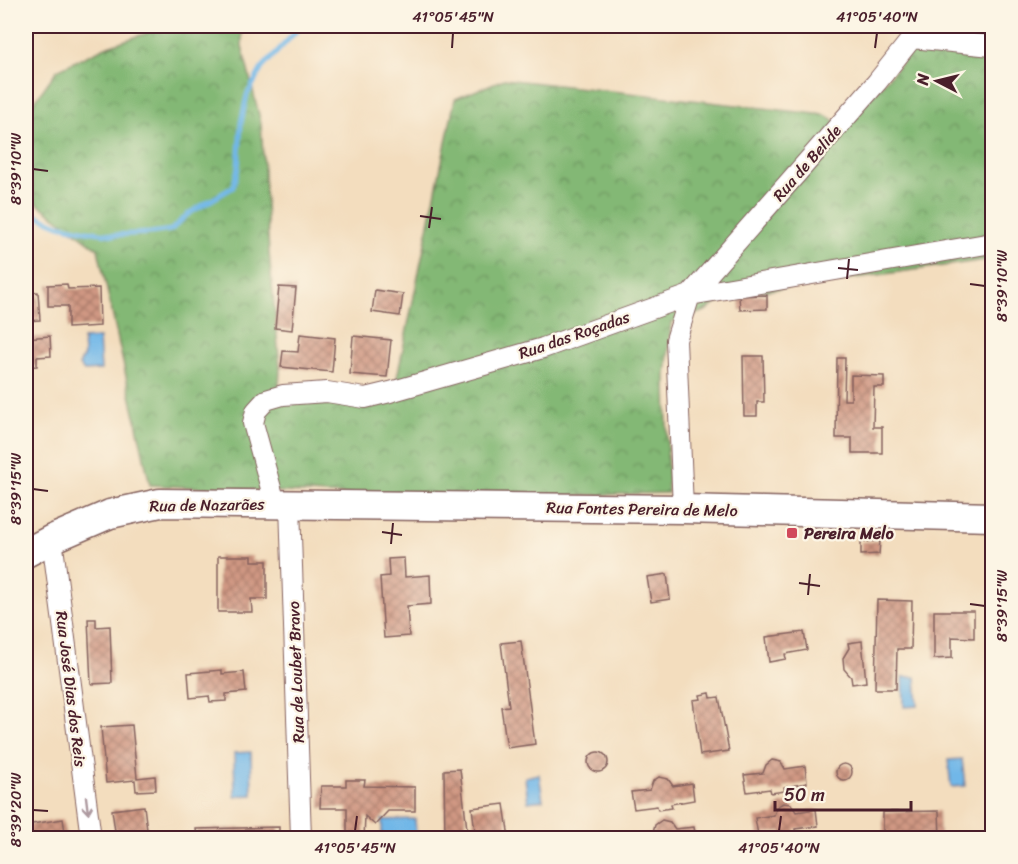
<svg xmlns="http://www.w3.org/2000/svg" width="1018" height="864" viewBox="0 0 1018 864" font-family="Sriracha,sans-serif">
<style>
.forest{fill:url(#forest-crowns);stroke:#666c50;stroke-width:1.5}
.water{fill:#71b7e8;stroke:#5e6b8a;stroke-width:1.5}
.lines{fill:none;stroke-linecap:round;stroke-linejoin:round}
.stream{stroke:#71b7e8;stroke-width:5}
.building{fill:url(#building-cross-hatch)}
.street-casing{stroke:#85625e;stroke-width:22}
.secondary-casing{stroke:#85625e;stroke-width:31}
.street{stroke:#fff;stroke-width:20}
.secondary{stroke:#fff;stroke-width:28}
.oneway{stroke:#ae9aa0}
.ticks{fill:none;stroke:#4a1f2b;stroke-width:2}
.poi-dot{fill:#d1495b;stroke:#fcf5e5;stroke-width:2}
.labels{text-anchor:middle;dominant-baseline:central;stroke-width:4.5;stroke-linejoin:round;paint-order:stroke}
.street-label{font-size:16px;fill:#4a1f2b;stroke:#fcf5e5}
.poi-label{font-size:16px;font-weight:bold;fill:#4a1f2b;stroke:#fcf5e5;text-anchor:start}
.neatline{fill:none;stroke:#4a1f2b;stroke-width:2}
.ticks-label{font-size:15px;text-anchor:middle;fill:#4a1f2b}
</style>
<defs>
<pattern id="forest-crowns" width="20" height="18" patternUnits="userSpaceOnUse" patternTransform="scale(1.5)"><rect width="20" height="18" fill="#83b875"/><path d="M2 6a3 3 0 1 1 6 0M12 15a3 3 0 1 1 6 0" fill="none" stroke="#6d9560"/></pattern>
<pattern id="building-cross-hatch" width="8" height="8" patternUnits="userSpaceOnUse" patternTransform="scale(1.5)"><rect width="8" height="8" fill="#d09883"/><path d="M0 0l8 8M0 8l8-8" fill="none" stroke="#ab7b6b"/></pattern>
</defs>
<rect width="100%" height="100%" fill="#fcf5e5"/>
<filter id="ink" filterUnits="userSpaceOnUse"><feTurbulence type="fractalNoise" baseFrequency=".0167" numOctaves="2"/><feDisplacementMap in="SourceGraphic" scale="12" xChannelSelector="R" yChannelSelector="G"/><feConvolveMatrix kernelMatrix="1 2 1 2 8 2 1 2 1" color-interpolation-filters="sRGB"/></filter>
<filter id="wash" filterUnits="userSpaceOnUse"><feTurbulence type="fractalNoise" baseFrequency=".008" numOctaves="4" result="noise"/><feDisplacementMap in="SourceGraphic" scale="24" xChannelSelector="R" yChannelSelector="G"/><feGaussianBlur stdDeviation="1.35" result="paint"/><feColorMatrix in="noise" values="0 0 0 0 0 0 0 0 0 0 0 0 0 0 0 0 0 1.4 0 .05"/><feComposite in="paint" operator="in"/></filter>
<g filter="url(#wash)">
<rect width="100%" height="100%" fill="#f3ddbe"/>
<path class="forest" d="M168 26H242V46L261 123 269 253 280 368 279 387 394 392 455 99 504 79 825 115 845 127 917 45 929 26H992V259L728 296 705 311 671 322 666 376 668 493 426 499 150 485 98 249 35 202 28 156 27 112 57 70 108 46Z"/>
<path class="water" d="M99 338 101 370 84 371 79 365 84 355 83 339Z
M903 677H916L918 706 904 707Z
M251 752 252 795 235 796 234 753Z
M962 759 965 786 951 787 948 760Z
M539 774 543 800 528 802 525 777Z
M415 819 416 834 382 835V820Z"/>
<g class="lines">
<path class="stream" d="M26 213 33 214 59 225 87 231 114 235 150 233 171 230 188 214 233 187 238 168 241 123 247 95 262 68 301 26"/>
</g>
<g id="blocks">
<path class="building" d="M67 284 68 289 99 288 100 326 68 328V306H48V285Z
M279 287 296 288 292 330 275 328Z
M375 290 403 294 400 316 372 312Z
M38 292 40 320 26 321V293Z
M767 295V309L740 310 739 296Z
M300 334 335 338 332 372 281 367 283 351 298 352Z
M50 336 51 356 37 357V366L26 367V338Z
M353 336 391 340 387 377 350 374Z
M743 356H763L764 402H757V416H744Z
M837 358H845L844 400H851V375L884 376V387H874L873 427H882V453H852V438H836Z
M880 541 879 554 861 555V542Z
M218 556H252V561H267V599H251L252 612H218Z
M404 558 405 577 430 575 431 604 407 606 409 636 384 638 380 577 389 576 388 559Z
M667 574 670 599 651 602 647 577Z
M877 600 912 601 911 649H897L896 689H875Z
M934 611H974V638L952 637V658L934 659Z
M88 619H96V627L110 626 112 683 91 684Z
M804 632 807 650 785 654 786 659 769 662 766 637Z
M521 641 535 744 507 748 501 707 509 706 501 643Z
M862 641 866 682 852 684 851 677 844 669 843 658 849 648 848 643Z
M222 670V674L244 672 246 692 226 694V701L210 702 209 696 190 698 188 673Z
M710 693 711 698 719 697 729 751 700 755 693 700 701 699 700 695Z
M132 725 137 778 155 776 156 790 136 791 135 780 106 783 101 727Z
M588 762a10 10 0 1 1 20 0a10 10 0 1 1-20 0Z
M772 760 781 762 785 769 805 766 807 783 784 787 785 791 771 793 770 789 747 792 744 775 763 773 766 765Z
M836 772a8 8 0 1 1 16 0a8 8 0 1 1-16 0Z
M460 769 468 838H445L444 770Z
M659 777 668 779 673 786 692 783 694 800 671 804 672 808 658 810 657 806 634 809 631 792 650 790 653 781Z
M346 780H365L364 786 415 787V811H388L375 825 365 816 364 838H347V808H320L321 786H346Z
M783 803 791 804 796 812 816 809 818 826 795 829V833L782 835 781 831 758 835 755 818 774 815 777 807Z
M504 804 509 838H476L472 808Z
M144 806 148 838H116L112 810Z
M939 811 940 838H883V812Z
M63 819 66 838H26V825Z
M662 820 670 822 675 829 694 827 696 838H634V835L653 833 655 825Z
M279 827V838H197L196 829Z"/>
</g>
</g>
<g filter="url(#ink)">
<use href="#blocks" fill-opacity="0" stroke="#85625e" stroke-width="1.5"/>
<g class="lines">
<g class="street-casing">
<path id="street" d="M912 38 992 46
M275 503 253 423 256 411 266 400 283 395 327 392 365 398 390 392 543 348 690 295 992 243
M290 505 301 838
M683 509 676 340 690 295 877 82 912 38 917 26
M52 539 91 838"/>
</g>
<g class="secondary-casing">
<path id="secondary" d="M26 553 52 539 110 514 160 503 683 509 992 517"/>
</g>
<use href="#street" class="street"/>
<use href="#secondary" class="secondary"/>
</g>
<defs><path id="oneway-shaft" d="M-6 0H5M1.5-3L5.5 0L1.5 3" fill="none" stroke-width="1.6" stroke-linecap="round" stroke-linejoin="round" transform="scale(1.5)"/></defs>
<use class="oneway" href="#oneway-shaft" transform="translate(87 805) rotate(83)"/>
</g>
<path class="ticks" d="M452 48 453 33M875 48 877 33M33 169 48 171M420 216 441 219M429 228 432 207M838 268 858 270M847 279 849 259M970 284 985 286M33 489 48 491M382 532 402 535M391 544 393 523M799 583 820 586M808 595 810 574M970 604 985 606M33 810 48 811M355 831 357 816M779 831 781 816"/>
<rect class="poi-dot" x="786" y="527" width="12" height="12" rx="3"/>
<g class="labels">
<g class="street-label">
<text transform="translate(807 163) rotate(-49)">Rua de Belide</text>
<text transform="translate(574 335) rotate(-19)">Rua das Roçadas</text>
<text transform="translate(207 505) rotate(-1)">Rua de Nazarães</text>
<text transform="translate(642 509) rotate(1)">Rua Fontes Pereira de Melo</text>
<text transform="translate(296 672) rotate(-92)">Rua de Loubet Bravo</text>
<text transform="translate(71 689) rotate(83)">Rua José Dias dos Reis</text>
</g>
<g class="poi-label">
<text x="804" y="533">Pereira Melo</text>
</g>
</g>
<rect width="1018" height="864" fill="none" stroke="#fcf5e5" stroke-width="66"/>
<g transform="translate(937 81) rotate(277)" stroke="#fcf5e5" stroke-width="4.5" paint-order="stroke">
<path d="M0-4.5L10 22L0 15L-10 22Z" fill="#4a1f2b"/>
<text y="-9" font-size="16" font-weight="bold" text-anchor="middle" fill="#4a1f2b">N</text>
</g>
<path d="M775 801v9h136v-9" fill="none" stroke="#4a1f2b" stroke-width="3"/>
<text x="784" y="801" font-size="18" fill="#4a1f2b" stroke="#fcf5e5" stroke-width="4.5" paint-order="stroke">50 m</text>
<rect x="33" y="33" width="952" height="798" class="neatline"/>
<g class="ticks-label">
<text x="453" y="22">41°05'45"N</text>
<text x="877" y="22">41°05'40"N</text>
<text transform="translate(16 169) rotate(-90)" y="5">8°39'10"W</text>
<text transform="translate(1002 286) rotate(-90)" y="5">8°39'10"W</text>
<text transform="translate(16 489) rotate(-90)" y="5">8°39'15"W</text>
<text transform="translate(1002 606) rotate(-90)" y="5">8°39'15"W</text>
<text transform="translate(16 810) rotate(-90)" y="5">8°39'20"W</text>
<text x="355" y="853">41°05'45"N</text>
<text x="779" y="853">41°05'40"N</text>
</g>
</svg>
